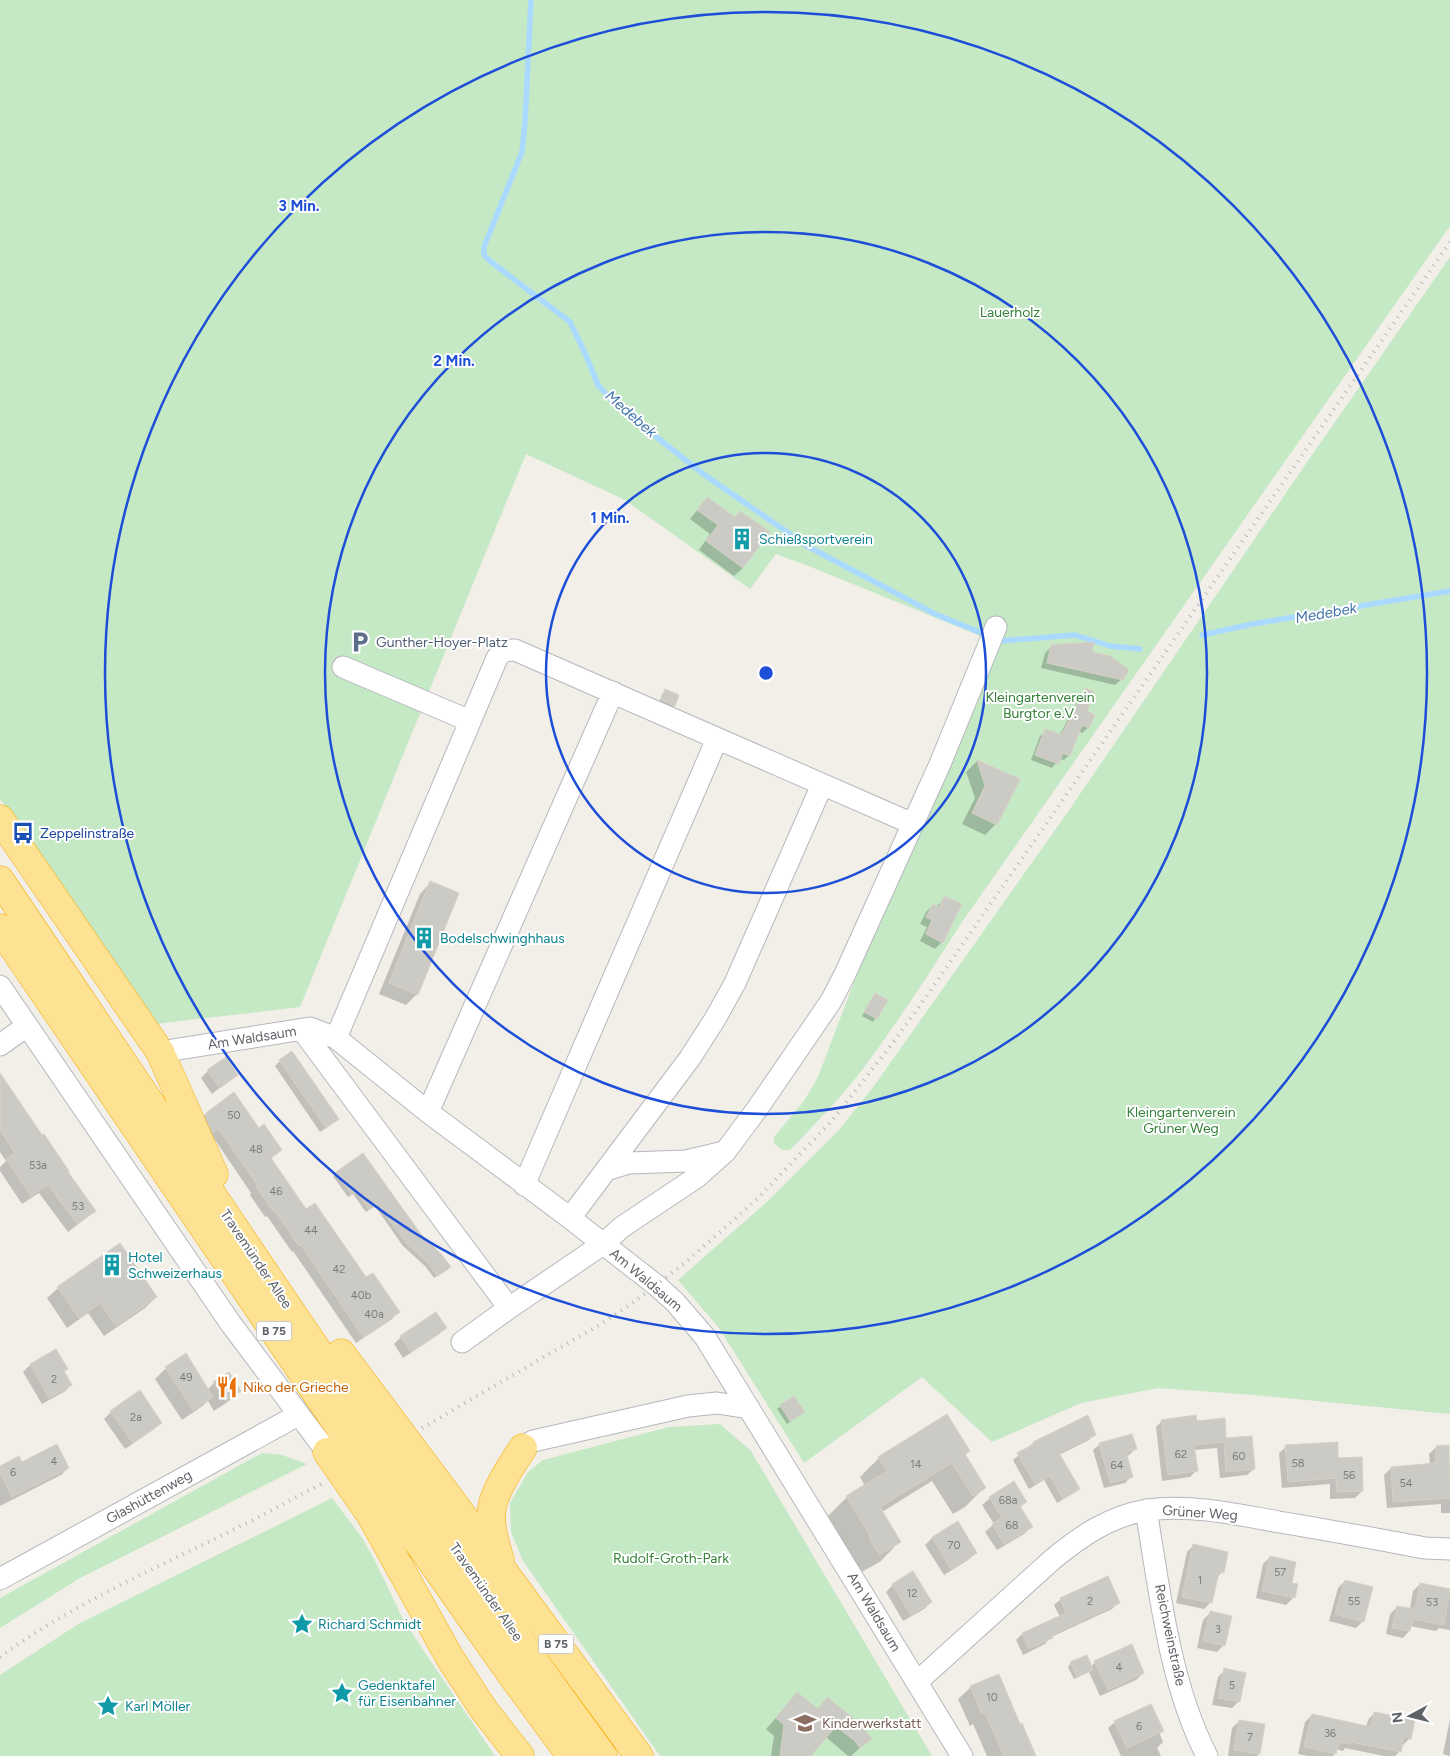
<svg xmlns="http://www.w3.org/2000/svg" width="1450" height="1756" viewBox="0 0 1450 1756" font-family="Figtree,sans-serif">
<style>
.green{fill:#c5e8c5}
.shadow{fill:#0003}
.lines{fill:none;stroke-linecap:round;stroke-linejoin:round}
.stream{stroke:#aadaff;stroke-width:5.5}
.building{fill:#cccac5;stroke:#d6d1c6}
.minor-casing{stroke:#b5b8bc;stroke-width:23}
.highway-casing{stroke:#f9ab00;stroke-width:29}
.minor{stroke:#fff;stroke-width:21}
.highway{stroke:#fde293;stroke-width:28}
.rail{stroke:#b6b7b8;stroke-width:4;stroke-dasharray:1 6;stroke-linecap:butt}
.ring{fill:none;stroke:#1d4ed8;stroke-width:2.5}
.labels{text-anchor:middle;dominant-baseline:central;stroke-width:4;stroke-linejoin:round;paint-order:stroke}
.number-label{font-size:11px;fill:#7a7d7f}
.shield{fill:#fff;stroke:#8f9295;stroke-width:1}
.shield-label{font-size:12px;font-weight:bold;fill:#5f6368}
.park-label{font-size:14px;fill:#348238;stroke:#fff}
.culture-label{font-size:14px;fill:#0d838f;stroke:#fff;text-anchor:start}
.service-label{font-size:14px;fill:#4e5e75;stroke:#fff;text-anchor:start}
.transit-label{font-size:14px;fill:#164399;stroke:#fff;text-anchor:start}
.street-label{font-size:14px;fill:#5f6368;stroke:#fff}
.food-label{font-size:14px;fill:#c56008;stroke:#fff;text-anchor:start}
.education-label{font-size:14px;fill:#785e54;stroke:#fff;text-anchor:start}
.water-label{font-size:15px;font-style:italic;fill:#4174aa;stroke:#fff}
.centre{fill:#1d4ed8;stroke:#fff;stroke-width:2.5}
.ring-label{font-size:15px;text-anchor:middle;font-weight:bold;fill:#1d4ed8;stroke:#fff;stroke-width:4;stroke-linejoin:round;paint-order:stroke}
</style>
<rect width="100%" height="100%" fill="#f1efe8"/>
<path class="green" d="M0 0H1450V226L962 922C929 974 896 1025 859 1074 838 1101 814 1125 790 1150H782L774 1143V1137L804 1101 818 1077 854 982 938 783 1000 644 811 567 776 554 750 589 625 500 526 454 300 1007 155 1024 139 1003 0 799Z
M1450 257V1414L1254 1395 1158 1388 1081 1403 992 1442 922 1377 804 1463 719 1328 678 1280 769 1200 838 1131 874 1086 1067 813 1312 455Z
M720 1424 751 1451 932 1756H660L523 1561 511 1532 510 1503 528 1472 543 1460 669 1427Z
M262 1453 282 1455 307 1464 80 1578 0 1628V1598Z
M332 1498 363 1539 376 1563 402 1617 421 1647 495 1756H0V1675L80 1623Z"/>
<path class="shadow" d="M707 498 734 518 743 568 734 576 699 550 710 534 690 519Z
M1051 647 1090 653 1122 679 1115 685 1041 668 1045 653Z
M1086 690V712L1094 716 1088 728 1082 733 1078 731 1069 755 1064 760 1059 759 1052 768 1031 760 1040 736 1046 731 1059 736 1081 695Z
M665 691 678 696 674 706 671 709 659 703 662 694Z
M977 761 1016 778 996 824 985 835 962 824 975 798 966 772Z
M430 883 417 994 406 1005 379 994 420 894Z
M945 898 942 942 935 949 920 941 927 927 920 924 926 912 933 905 936 907Z
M875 994 886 1001 873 1022 862 1016Z
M280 1061 332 1124 320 1132 275 1066Z
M208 1071 236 1075 212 1094 201 1078Z
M0 1082 94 1211 85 1219 68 1232 39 1193 22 1204 0 1171V1167L6 1161 0 1152Z
M206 1114 259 1130 280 1150 270 1159 305 1211 398 1312 392 1319 356 1343 293 1251 292 1252 267 1216 265 1217 250 1195 251 1193 211 1134 199 1121Z
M363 1155 446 1270 434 1278 426 1267 403 1246 375 1206 366 1212 353 1194 348 1197 333 1176Z
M58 1288 156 1297 145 1308 104 1336 88 1313 67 1328 47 1298Z
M445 1328 438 1335 403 1358 394 1344 401 1337Z
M30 1365 66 1369 63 1372 71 1385 64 1392 42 1404 23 1372Z
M166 1368 207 1390 214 1383 240 1391 229 1401 214 1411 208 1401 201 1407 182 1420 155 1379Z
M794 1397 803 1412 787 1424 777 1409Z
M111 1412 160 1423 153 1430 125 1449 104 1419Z
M1088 1417 1094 1434 1089 1440 1059 1455 1078 1489 1072 1494 1057 1503 1044 1480 1029 1489 1013 1460 1033 1443Z
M1162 1421 1195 1422 1225 1439 1254 1469 1247 1475 1220 1478 1217 1448 1194 1450 1196 1471 1190 1477 1162 1481 1156 1427Z
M1100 1444 1135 1449 1129 1455 1126 1456 1131 1477 1125 1483 1104 1488 1093 1450Z
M1286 1447 1337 1459 1362 1491 1355 1498 1330 1499V1484L1282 1488 1279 1453Z
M1436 1447 1450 1464V1513H1441V1504L1387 1508 1384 1475 1391 1468 1430 1465 1429 1454Z
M968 1451 965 1455 984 1488 965 1507 953 1514 932 1481 882 1512 900 1541 881 1561 860 1573 852 1556 828 1516 847 1497 865 1486 860 1477 879 1458Z
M22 1464 68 1468 61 1475 0 1506V1468Z
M990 1498 1025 1502 1020 1508 1031 1527 1024 1534 997 1550 985 1532 994 1524 982 1505Z
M957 1523 976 1553 968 1560 944 1575 925 1545 932 1538Z
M1194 1545 1222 1572 1216 1579 1210 1603 1204 1609 1176 1603 1187 1552Z
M1270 1557 1290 1584 1293 1598 1286 1605 1256 1598 1263 1564Z
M1345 1581 1363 1621 1356 1628 1329 1621 1338 1588Z
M1420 1584 1450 1590V1630L1439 1628 1436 1631 1410 1626 1409 1631 1403 1638 1386 1634 1390 1614 1397 1607 1410 1609 1413 1591Z
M893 1585 931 1602 924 1609 903 1621 886 1592Z
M1061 1599 1118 1603 1112 1609 1051 1637 1045 1644 1023 1655 1016 1640 1022 1634 1060 1617 1054 1605Z
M1210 1613 1224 1645 1217 1652 1197 1648 1203 1620Z
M1095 1662 1143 1673 1136 1680 1100 1696 1089 1672 1074 1679 1068 1667 1071 1663 1091 1667Z
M1225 1670 1239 1701 1232 1708 1212 1705 1218 1677Z
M971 1687 1019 1726 1035 1756H987L973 1724 970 1726 958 1699Z
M797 1694 816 1710 827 1699 870 1739 851 1756H848L826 1737 810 1756H771L774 1736 766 1729Z
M1374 1713 1410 1738 1403 1745H1401L1400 1751 1395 1756H1384L1345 1748 1343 1751 1336 1749 1333 1756H1308L1298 1754 1305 1722 1312 1715 1366 1727 1368 1720Z
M1450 1719V1756L1443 1754Z
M1239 1721 1259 1754 1257 1756H1228L1232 1728Z
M1115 1722 1162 1731 1160 1734 1163 1742 1157 1748 1161 1756H1121L1108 1728Z"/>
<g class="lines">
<path class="stream" d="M531 0 525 122 522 152 484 247V255L490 261 570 322 585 353 598 385 616 405 702 473 807 546 935 614 989 636
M1202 635 1253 624 1450 591
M999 641 1075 635 1110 646 1140 649"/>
</g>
<path class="building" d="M707 497 735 517 740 511 770 532 743 568 706 541 718 525 697 510Z
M1094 642 1092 652 1110 656 1129 670 1123 680 1047 663 1051 645Z
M1086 688 1094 692 1087 711 1095 715 1089 728 1082 725 1070 756 1063 753 1059 764 1035 755 1045 729 1061 735Z
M665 689 679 695 675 706 661 700Z
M977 760 1020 779 997 825 972 813 985 786Z
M430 881 459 893 418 995 389 983Z
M944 896 962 904 943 943 926 934 932 920 926 917 933 904 939 907Z
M875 993 888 1000 877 1019 864 1012Z
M292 1051 339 1119 326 1128 279 1060Z
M226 1057 238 1075 220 1088 207 1070Z
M0 1073 42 1135 44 1134 69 1171 68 1172 96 1211 77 1224 48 1185 31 1196 6 1159 15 1153 0 1130Z
M234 1092 259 1128 264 1124 282 1150 271 1158 306 1209 315 1203 366 1277 373 1273 400 1312 363 1337 301 1245 299 1246 274 1210 273 1211 256 1187 258 1186 218 1128 213 1133 205 1115 206 1113Z
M363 1153 420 1233 442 1255 451 1267 438 1276 429 1264 406 1243 378 1204 369 1210 357 1192 352 1195 336 1172Z
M120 1243 157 1297 116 1326 100 1303 79 1318 57 1287Z
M436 1312 447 1328 411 1352 400 1336Z
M56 1349 68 1369 64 1371 72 1385 49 1398 30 1364Z
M186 1353 213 1397 193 1410 165 1367Z
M229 1372 241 1391 226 1401 213 1382Z
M140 1390 162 1423 133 1443 110 1411Z
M794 1396 805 1412 790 1421 780 1405Z
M947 1414 970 1451 965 1454 986 1488 973 1496 952 1463 880 1507 901 1542 879 1555 869 1538 871 1537 846 1496 887 1471 878 1457Z
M1088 1415 1096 1435 1059 1453 1080 1489 1063 1499 1050 1476 1035 1484 1017 1453 1034 1444 1033 1442Z
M1196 1415 1197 1421 1225 1418 1226 1438 1252 1436 1255 1469 1226 1472 1224 1442 1194 1445 1198 1471 1168 1475 1161 1420Z
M1132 1434 1137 1449 1126 1452 1133 1477 1110 1483 1099 1443Z
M1338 1442V1458L1362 1457 1363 1491 1337 1492 1336 1478 1288 1482 1285 1445Z
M57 1444 69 1468 12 1497 0 1473V1466L19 1456 22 1462Z
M1449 1445 1450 1498 1393 1502 1391 1467 1436 1463V1446Z
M1014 1481 1027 1502 1020 1506 1033 1527 1004 1544 992 1524 1002 1518 989 1497Z
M958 1521 977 1553 951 1569 932 1537Z
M1193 1544 1228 1552 1224 1573 1219 1572 1212 1603 1182 1597Z
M1270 1556 1296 1562 1292 1583 1298 1584 1295 1598 1262 1591Z
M913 1571 932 1602 911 1615 892 1584Z
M1108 1576 1120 1603 1051 1635 1053 1638 1029 1649 1022 1633 1066 1613 1060 1598Z
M1345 1580 1373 1587 1364 1622 1335 1614Z
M1420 1583 1450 1589 1444 1625 1413 1619 1410 1631 1392 1628 1397 1606 1415 1609Z
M1210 1611 1232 1616 1225 1646 1203 1641Z
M1132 1644 1144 1673 1108 1690 1094 1661Z
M1087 1655 1093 1670 1077 1677 1070 1662Z
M1224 1668 1246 1673 1240 1702 1218 1698Z
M999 1674 1020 1724 1022 1723 1036 1756H1004L985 1713 982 1715 970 1686Z
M797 1692 818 1709 827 1697 859 1723 872 1739 860 1748 855 1741 836 1726 811 1756H780L784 1725 776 1718Z
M1151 1704 1164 1731 1127 1748 1114 1721Z
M1374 1712 1415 1720 1411 1739 1404 1737 1401 1752 1351 1742V1744L1339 1742 1336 1754 1304 1747 1312 1714 1371 1727Z
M1239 1720 1265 1724 1260 1754 1234 1750Z"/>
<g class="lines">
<g class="minor-casing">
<path id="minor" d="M343 667 470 721
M0 986 231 1324 327 1452
M302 1030 509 1308 603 1244 622 1227 697 1177 725 1152 757 1109 790 1061 831 1001 845 974 940 764 996 627
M336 1038 497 658 503 651 515 650 913 824
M0 1045 27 1026
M160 1052 310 1028 336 1038 428 1112 570 1218 656 1285 675 1302 705 1337 962 1756
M428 1112 613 692
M606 1170 629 1163 686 1161 724 1152
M524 1185 717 739
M570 1218 690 1058 715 1019 735 983 822 785
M462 1342 509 1308
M523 1448 533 1441 688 1406 717 1403 749 1408
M1146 1510C1160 1592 1169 1682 1207 1756
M0 1579 298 1415
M917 1682 1053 1559C1081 1536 1110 1516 1147 1510 1190 1504 1236 1514 1279 1522 1328 1530 1376 1539 1425 1548L1450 1549"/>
</g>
<g class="highway-casing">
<path id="highway" d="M0 819 160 1052 214 1174
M0 880C199 1174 393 1470 603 1756
M0 928 401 1518 510 1673 571 1756
M341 1353 474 1531 639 1756
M327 1452 370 1514 450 1658 484 1710 520 1756
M500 1560C495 1543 488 1522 493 1503 498 1485 512 1464 523 1448"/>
</g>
<use href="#minor" class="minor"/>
<use href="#highway" class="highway"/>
<path class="rail" d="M422 1428 599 1325 631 1304 686 1262 755 1201 830 1123 892 1044 928 994 1450 242
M0 1657C78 1600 168 1563 253 1520 276 1508 298 1496 321 1484"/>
</g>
<g class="ring">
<circle cx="766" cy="673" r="220"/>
<circle cx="766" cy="673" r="441"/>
<circle cx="766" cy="673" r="661"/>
</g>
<defs>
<g id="building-bare" transform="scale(1.725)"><path d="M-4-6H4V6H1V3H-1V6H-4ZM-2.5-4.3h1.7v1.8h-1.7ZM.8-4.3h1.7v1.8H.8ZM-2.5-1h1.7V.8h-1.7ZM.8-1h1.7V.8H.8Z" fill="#0f9aa8" stroke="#fff" stroke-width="2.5" paint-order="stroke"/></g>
<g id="parking-bare" transform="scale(1.725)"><path d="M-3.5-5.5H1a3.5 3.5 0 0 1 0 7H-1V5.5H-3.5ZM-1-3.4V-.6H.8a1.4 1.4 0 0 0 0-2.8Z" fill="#5c6f8a" stroke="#fff" stroke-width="2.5" paint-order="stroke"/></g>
<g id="bus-bare" transform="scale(1.725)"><path d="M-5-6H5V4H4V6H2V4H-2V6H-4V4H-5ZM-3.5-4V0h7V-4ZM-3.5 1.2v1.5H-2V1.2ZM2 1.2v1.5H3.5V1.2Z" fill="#1a4fb4" stroke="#fff" stroke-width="2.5" paint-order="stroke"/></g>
<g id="restaurant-bare" transform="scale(1.725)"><path d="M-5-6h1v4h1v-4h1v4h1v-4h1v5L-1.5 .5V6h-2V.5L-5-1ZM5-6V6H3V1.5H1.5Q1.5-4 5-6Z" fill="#e8710a" stroke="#fff" stroke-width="2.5" paint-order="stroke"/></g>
<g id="sight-bare" transform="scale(1.725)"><path d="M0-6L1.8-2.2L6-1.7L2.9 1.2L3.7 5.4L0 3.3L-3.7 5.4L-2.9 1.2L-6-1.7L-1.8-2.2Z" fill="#0f9aa8" stroke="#fff" stroke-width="2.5" paint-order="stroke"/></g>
<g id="school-bare" transform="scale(1.725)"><path d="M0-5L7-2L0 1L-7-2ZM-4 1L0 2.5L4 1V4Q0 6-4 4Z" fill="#8d6e63" stroke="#fff" stroke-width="2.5" paint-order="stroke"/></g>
</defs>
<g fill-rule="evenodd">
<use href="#building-bare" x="742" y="539"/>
<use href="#parking-bare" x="360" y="642"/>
<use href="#bus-bare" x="23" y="833"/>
<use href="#building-bare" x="424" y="938"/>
<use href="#building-bare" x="112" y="1265"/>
<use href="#restaurant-bare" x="227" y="1387"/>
<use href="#sight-bare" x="302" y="1624"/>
<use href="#sight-bare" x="342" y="1693"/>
<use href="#sight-bare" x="108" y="1706"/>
<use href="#school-bare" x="805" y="1723"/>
</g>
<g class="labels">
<g class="number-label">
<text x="234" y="1115">50</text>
<text x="256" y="1149">48</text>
<text x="38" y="1165">53a</text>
<text x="276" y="1191">46</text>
<text x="78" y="1206">53</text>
<text x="311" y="1230">44</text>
<text x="339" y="1269">42</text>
<text x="361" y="1295">40b</text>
<text x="374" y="1314">40a</text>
<text x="186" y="1377">49</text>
<text x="54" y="1379">2</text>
<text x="136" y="1417">2a</text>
<text x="1181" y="1454">62</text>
<text x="1239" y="1456">60</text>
<text x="54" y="1461">4</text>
<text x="1298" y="1463">58</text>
<text x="916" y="1464">14</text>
<text x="1117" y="1465">64</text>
<text x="13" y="1472">6</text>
<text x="1349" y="1475">56</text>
<text x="1406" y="1483">54</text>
<text x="1008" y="1500">68a</text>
<text x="1012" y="1525">68</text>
<text x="954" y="1545">70</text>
<text x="1280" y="1572">57</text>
<text x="1200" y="1580">1</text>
<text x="912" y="1593">12</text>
<text x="1090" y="1601">2</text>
<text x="1354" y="1601">55</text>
<text x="1432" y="1602">53</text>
<text x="1218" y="1629">3</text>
<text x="1119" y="1667">4</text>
<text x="1232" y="1685">5</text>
<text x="992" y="1697">10</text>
<text x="1139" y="1726">6</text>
<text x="1330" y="1733">36</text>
<text x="1250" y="1737">7</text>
</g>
<g class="shield">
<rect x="256.5" y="1321.5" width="35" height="19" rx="4"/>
<rect x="538.5" y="1634.5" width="35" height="19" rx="4"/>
</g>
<g class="shield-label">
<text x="274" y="1331">B 75</text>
<text x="556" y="1644">B 75</text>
</g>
<g class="park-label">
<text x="1010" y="312">Lauerholz</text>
<text x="1040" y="697">Kleingartenverein<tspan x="1040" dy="16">Burgtor e.V.</tspan></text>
<text x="1181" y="1112">Kleingartenverein<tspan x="1181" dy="16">Grüner Weg</tspan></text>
<text x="671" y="1558">Rudolf-Groth-Park</text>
</g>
<g class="culture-label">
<text x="759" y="539">Schießsportverein</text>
<text x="440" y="938">Bodelschwinghhaus</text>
<text x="128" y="1257">Hotel<tspan x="128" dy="16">Schweizerhaus</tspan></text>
<text x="318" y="1624">Richard Schmidt</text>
<text x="358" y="1685">Gedenktafel<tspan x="358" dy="16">für Eisenbahner</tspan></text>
<text x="125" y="1706">Karl Möller</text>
</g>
<g class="service-label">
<text x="376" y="642">Gunther-Hoyer-Platz</text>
</g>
<g class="transit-label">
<text x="40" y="833">Zeppelinstraße</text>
</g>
<g class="street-label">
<text transform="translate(252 1038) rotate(-9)">Am Waldsaum</text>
<text transform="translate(256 1259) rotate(56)">Travemünder Allee</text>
<text transform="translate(646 1280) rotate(40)">Am Waldsaum</text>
<text transform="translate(149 1497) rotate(-29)">Glashüttenweg</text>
<text transform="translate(1200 1513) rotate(4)">Grüner Weg</text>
<text transform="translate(486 1592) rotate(55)">Travemünder Allee</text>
<text transform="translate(874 1612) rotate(59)">Am Waldsaum</text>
<text transform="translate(1170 1635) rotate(78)">Reichweinstraße</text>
</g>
<g class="food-label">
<text x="243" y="1387">Niko der Grieche</text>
</g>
<g class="education-label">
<text x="822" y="1723">Kinderwerkstatt</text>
</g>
<g class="water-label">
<text transform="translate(631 414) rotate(41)">Medebek</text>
<text transform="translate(1326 613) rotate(-10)">Medebek</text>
</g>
</g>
<circle cx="766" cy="673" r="8" class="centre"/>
<g class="ring-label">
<text x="299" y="211">3 Min.</text>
<text x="454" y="366">2 Min.</text>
<text x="610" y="523">1 Min.</text>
</g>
<g transform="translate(1410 1716) rotate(263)" stroke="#ffffff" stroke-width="4" paint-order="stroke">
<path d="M0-4L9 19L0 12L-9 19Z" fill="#5f6368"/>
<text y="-8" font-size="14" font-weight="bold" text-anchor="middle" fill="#5f6368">N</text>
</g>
</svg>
